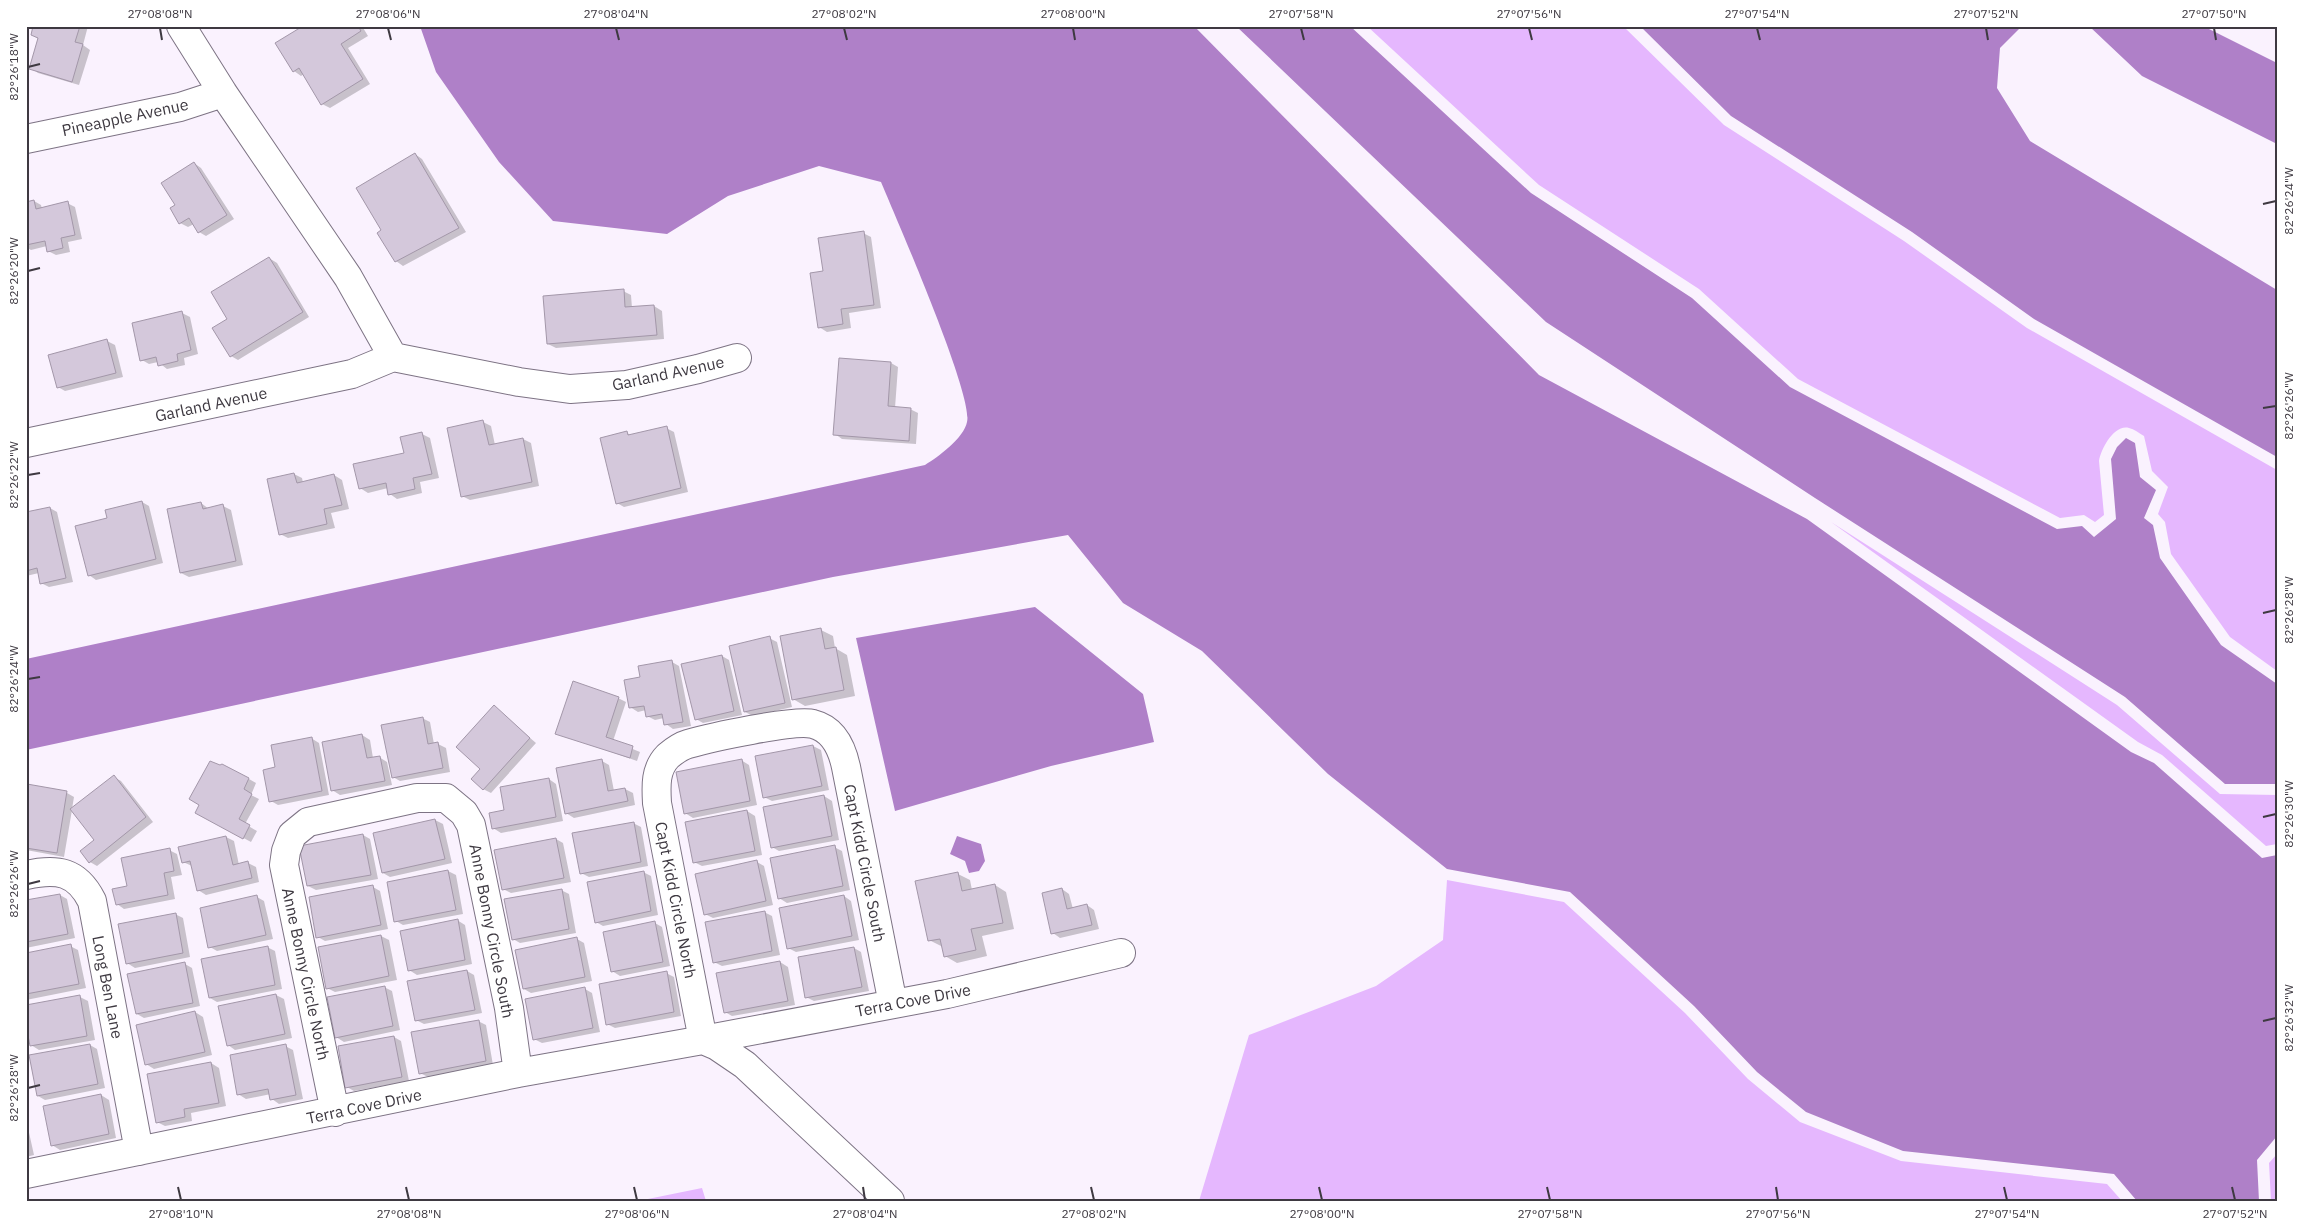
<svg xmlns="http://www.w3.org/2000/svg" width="2303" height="1227" viewBox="0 0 2303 1227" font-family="'IBM Plex Sans',sans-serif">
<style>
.green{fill:#e5b7fe}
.water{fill:#af80c8}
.shadow{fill:#0003}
.building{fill:#d4c8db;stroke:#a397a9}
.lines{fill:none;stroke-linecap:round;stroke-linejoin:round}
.minor-casing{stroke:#7d7384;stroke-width:30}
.minor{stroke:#fff;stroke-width:28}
.ticks{fill:none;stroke:#3e3941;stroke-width:2}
.labels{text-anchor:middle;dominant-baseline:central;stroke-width:4.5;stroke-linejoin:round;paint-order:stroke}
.street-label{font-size:16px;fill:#3e3941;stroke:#fff}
.neatline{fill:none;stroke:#3e3941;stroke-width:2}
.ticks-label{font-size:12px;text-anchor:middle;fill:#3e3941}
</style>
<rect width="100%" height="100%" fill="#faf2fe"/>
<path class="green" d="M1367 26H1623L1724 125 1904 241 2027 328 2277 470V671L2230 637 2171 554 2165 522 2158 514 2168 487 2152 471 2144 436C2139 433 2134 429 2129 428 2114 424 2101 449 2099 461L2104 515 2095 522 2084 515 2060 518 1798 379 1699 289 1539 185Z
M1831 522 2117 705 2220 794 2277 795V844L2266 846 2162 755 2138 742Z
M1447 880 1564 902 1685 1013 1748 1079 1800 1122 1901 1161 2107 1184 2122 1201H1199L1249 1035 1376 986 1443 940Z
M2277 1154V1201H2271L2269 1163Z
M702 1188 706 1201H638Z"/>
<path class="water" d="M420 26H1194L1539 375 1807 519 2131 752 2154 763 2262 858 2277 855V1136L2257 1160 2259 1201H2137L2114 1174 1903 1151 1806 1112 1757 1072 1694 1006 1570 892 1447 869 1328 774 1202 651 1123 603 1068 535 833 577 26 750V659L925 465C938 457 964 438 967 422 974 396 896 218 881 182L819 166 728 196 667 234 553 221 499 162 436 72Z
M1236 26H1350L1531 193 1692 298 1790 387 2057 529 2082 526 2094 537 2116 519 2111 459 2117 447 2126 438 2135 443 2140 477 2156 490 2144 518 2153 525 2160 558 2221 645 2277 684V784H2225L2125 697 1815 498 1546 322Z
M1640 26H2022L2000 48 1997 88 2030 141 2277 290V457L2034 319 1912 232 1731 116Z
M2089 26H2203L2277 63V144L2142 76Z
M1035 607 1143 694 1154 742 1051 766 895 811 856 638Z
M957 836 981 844 985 861 979 871 969 873 965 861 950 854Z"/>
<path class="shadow" d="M35 26H88L83 45 90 50 79 85 38 73 31 68 39 39 32 35Z
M305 26H362L368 36 348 48 370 84 330 108 322 104 304 74 301 76 294 71Z
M415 154 422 159 466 232 403 266 396 261 383 231Z
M194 163 201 168 234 219 206 236 199 232 194 224 188 227 180 223 176 205Z
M34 201 41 205 42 209 67 203 75 207 82 239 68 242 70 252 56 255 48 251 47 246 31 250 26 247V203Z
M863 233 871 237 881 308 849 313 851 328 827 332 819 327 824 272Z
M269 258 277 263 309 317 238 360 231 356 229 319Z
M623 291 631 295 632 308 654 306 662 311 664 339 556 348 548 344Z
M182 313 190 317 198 354 184 358 185 365 167 369 158 362 149 364 142 360Z
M107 341 115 345 123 377 65 391 58 387Z
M891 363 898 367 895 408 910 409 918 413 916 444 842 439 835 434Z
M483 422 491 426 495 445 523 439 531 443 539 486 470 500 462 496Z
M666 428 674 432 688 492 624 507 617 503 627 433 632 436Z
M422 434 430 438 439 478 420 482 422 493 397 499 390 494 388 488 368 493 360 488 406 454Z
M294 474 302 478 303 483 334 475 342 480 349 509 331 513 335 528 288 538 280 534Z
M142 502 149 506 163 563 96 580 89 575 108 519Z
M201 503 209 509 223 506 231 510 243 565 189 577 181 573Z
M50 508 57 512 73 582 49 587 41 583 39 573 26 576V513Z
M821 630 833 636 835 648 847 655 855 696 805 706 793 699Z
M769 638 777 642 792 707 753 716 745 712Z
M722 656 729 660 742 715 703 723 696 719Z
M672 662 679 666 691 726 673 729 666 724 664 718 655 720 647 716 646 710 638 712 630 707 642 678Z
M618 698 626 702 613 741 640 752 637 761 557 733Z
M494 707 536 743 491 793 483 789 482 769Z
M422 718 430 722 434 744H438L446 748 450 772 400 781 393 777Z
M362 735 370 740 373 758 379 757 387 762 392 785 340 795 332 790Z
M311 738 319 743 329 795 278 805 271 801 276 768Z
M813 746 821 750 829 790 772 801 764 797Z
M741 760 749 765 757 805 693 818 685 813Z
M602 761 609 765 614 791 625 789 633 793 635 805 574 818 566 813Z
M114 777 121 781 153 822 97 866 90 862 96 840 72 810 64 857 26 850 28 786 67 793 74 797 72 809Z
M249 779 256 783 251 795 259 799 245 824 257 831 251 842 197 813Z
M549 779 556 784 563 821 501 833 493 828Z
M824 796 832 801 839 840 779 851 772 847Z
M747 811 755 816 762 855 702 866 694 862Z
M435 820 443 824 452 863 390 877 383 873Z
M633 823 641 827 648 866 589 877 581 873Z
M363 835 370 839 378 879 316 890 308 886Z
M226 837 234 841 239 865 248 863 256 867 259 882 206 895 198 890 192 866 183 862Z
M556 839 563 843 571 882 511 893 503 889Z
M834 847 842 851 850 890 787 903 779 898Z
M169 850 177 854 182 875 171 877 175 899 124 909 117 904 128 887Z
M757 862 764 866 773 905 713 918 705 914Z
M448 871 456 875 463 914 403 925 396 921Z
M643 872 651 876 658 915 603 926 596 922Z
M958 874 970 880 972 890 995 885 1006 892 1014 929 982 936 987 956 957 963 945 956 943 947 929 940Z
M373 887 380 891 388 929 325 941 318 937Z
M1062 889 1069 894 1073 909 1087 905 1094 910 1099 929 1060 938 1053 933Z
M561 890 569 894 576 933 520 943 513 939Z
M60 895 67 899 75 938 26 948V901Z
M844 896 851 901 859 940 796 952 788 948Z
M257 897 264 901 273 939 217 951 210 947Z
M764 912 772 916 780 955 722 966 714 962Z
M175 914 183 918 190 957 135 968 127 963Z
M457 920 465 925 472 964 417 975 409 970Z
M655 923 662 927 670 966 620 976 612 971Z
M381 936 389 940 397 980 335 992 327 988Z
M577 939 584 943 592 981 531 993 524 989Z
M70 946 78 950 86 988 26 1000V955Z
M267 947 275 951 282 989 217 1002 210 998Z
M854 948 861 952 869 991 814 1001 806 997Z
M780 962 788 967 795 1005 732 1016 725 1012Z
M185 964 192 968 200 1006 144 1018 137 1014Z
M467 971 474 975 482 1013 424 1024 416 1020Z
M666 973 674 977 681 1016 615 1028 607 1024Z
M384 987 392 991 400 1030 344 1042 336 1037Z
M585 989 592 993 600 1032 542 1043 534 1039Z
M276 995 284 999 292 1038 235 1050 228 1045Z
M80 997 88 1001 95 1040 39 1050 31 1045Z
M195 1012 203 1017 212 1055 154 1069 146 1064Z
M478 1021 486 1025 493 1065 428 1077 420 1073Z
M394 1037 401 1041 409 1081 354 1091 347 1087Z
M90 1045 97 1049 105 1088 45 1100 38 1096Z
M285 1046 293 1050 303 1099 279 1104 272 1099 271 1094 246 1099 238 1094Z
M211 1063 219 1068 226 1106 191 1113 192 1121 165 1126 157 1122Z
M101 1095 109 1100 116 1138 60 1150 52 1145Z
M26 1119 34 1155 26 1157Z"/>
<path class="building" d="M33 26H80L75 42 83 44 72 82 29 69 38 38 31 35Z
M303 26H358L361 31 341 44 363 79 321 105 299 68 293 72 275 43Z
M415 153 459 228 395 262 377 233 381 230 356 188Z
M194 162 227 215 198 233 189 218 179 224 170 208 175 205 161 183Z
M34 200 36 209 68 201 75 235 61 238 63 248 47 252 45 241 26 245V202Z
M864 231 874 305 841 309 843 324 818 328 810 273 823 271 818 238Z
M269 257 303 312 230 357 212 328 227 319 211 292Z
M624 289 625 307 654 305 657 335 547 344 543 296Z
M182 311 191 350 177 354 178 361 158 366 156 357 140 361 132 323Z
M107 339 116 373 57 388 48 355Z
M839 358 891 362 888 406 911 408 909 441 833 435Z
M483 420 489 445 523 438 532 482 461 497 447 428Z
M667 426 681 488 616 504 600 438 627 431 628 435Z
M422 432 432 474 413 478 415 489 388 495 386 483 359 489 353 464 404 453 400 437Z
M294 473 297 483 334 474 342 505 324 509 327 524 279 535 267 479Z
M142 501 156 559 88 576 75 526 107 518 105 510Z
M201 502 203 509 223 504 236 561 180 573 167 509Z
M50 507 66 578 40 584 37 568 26 571V512Z
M821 628 825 649 836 647 844 690 792 700 780 636Z
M770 636 785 703 744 712 729 646Z
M722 655 734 711 695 720 681 664Z
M672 660 683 722 664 725 662 714 646 717 644 706 629 708 624 680 640 677 638 666Z
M573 681 619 697 606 737 633 746 630 758 555 734Z
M494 705 530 738 483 790 471 779 480 769 456 747Z
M423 717 428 744 438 742 443 768 392 778 381 725Z
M362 734 367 758 380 756 385 781 331 791 322 742Z
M312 737 322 791 269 802 263 770 275 767 271 745Z
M813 745 822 786 763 798 755 756Z
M602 759 608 791 625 788 628 801 565 814 556 768Z
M742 759 750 801 684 814 676 772Z
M210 761 220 765 222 764 249 778 244 789 252 794 239 819 250 825 243 839 195 813 199 805 189 799Z
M114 775 146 817 89 863 80 851 94 840 70 809Z
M549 778 556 817 492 829 489 813 504 810 500 787Z
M27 784 67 791 57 853 26 848Z
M824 795 832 836 771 848 763 807Z
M747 810 755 851 693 863 685 822Z
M435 819 445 859 382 873 373 833Z
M634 822 641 862 580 874 572 833Z
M363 834 371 875 307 886 299 846Z
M226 836 233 865 248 861 252 878 197 891 190 861 182 863 178 847Z
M556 838 564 878 502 890 494 850Z
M835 845 843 886 778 899 770 858Z
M170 848 174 871 164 873 168 895 116 905 112 889 127 886 121 858Z
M757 860 766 901 704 915 695 874Z
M448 870 456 910 394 922 387 882Z
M644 871 651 911 595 923 587 882Z
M958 872 962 891 995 884 1003 923 971 929 976 950 944 957 940 939 928 941 915 881Z
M373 885 381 925 316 938 309 897Z
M1062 888 1067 909 1087 904 1092 925 1051 934 1042 893Z
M562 889 569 929 512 940 504 899Z
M60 894 68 934 26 942V900Z
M257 895 266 935 208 948 200 908Z
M844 895 852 936 787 949 779 908Z
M765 911 772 951 713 963 705 922Z
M176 913 183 953 126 964 118 924Z
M458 919 465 960 408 971 400 931Z
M655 921 663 962 611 972 603 932Z
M381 935 389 976 326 989 318 947Z
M577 937 585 977 523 989 515 950Z
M71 944 79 984 26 994V953Z
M268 946 275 985 209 998 201 959Z
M854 947 862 987 805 998 798 957Z
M780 961 788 1001 724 1013 716 973Z
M185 962 193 1003 136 1014 127 974Z
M467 970 475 1010 415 1021 407 981Z
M667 971 674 1012 606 1025 599 984Z
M385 986 393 1026 335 1038 327 997Z
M585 987 593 1028 533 1040 525 999Z
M276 994 285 1034 227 1046 218 1006Z
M80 995 87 1036 30 1046 26 1025V1005Z
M195 1011 205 1052 145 1065 136 1025Z
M479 1020 486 1061 419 1074 411 1032Z
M394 1036 402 1077 345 1088 338 1046Z
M90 1044 98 1084 37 1096 29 1055Z
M286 1044 296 1095 270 1100 268 1089 237 1095 230 1055Z
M211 1062 219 1103 184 1109 185 1117 156 1123 147 1074Z
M101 1094 109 1134 51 1146 43 1106Z"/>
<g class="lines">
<g class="minor-casing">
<path id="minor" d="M181 26 223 93 348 277 393 357
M26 139 180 107 223 93
M26 443 352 374 393 357 519 382 570 389 627 385 698 369 737 358
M26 875C57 868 77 871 92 901L139 1151
M893 1004 846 767C842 748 833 729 813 724 795 719 709 738 688 744 681 746 674 751 668 756 655 769 656 786 657 803L703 1040 947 994 1121 953
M335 1112 284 865 286 851 292 835 308 822 417 798H446L464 813 471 825 509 1008 518 1073
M26 1174 518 1073 703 1040 717 1046 745 1065 890 1201"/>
</g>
<use href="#minor" class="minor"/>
</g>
<path class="ticks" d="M160 28 162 40M388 28 391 40M616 28 619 40M844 28 847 40M1073 28 1075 40M1301 28 1304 40M1529 28 1532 40M1757 28 1760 40M1986 28 1988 40M2214 28 2216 40M28 67 40 64M2263 204 2276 201M28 271 40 268M2263 408 2276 406M28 475 40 473M2263 613 2276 610M28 679 40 677M2263 817 2276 814M28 884 40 881M2263 1021 2276 1018M28 1088 40 1085M178 1187 181 1200M406 1187 409 1200M634 1187 637 1200M863 1187 865 1200M1091 1187 1094 1200M1319 1187 1322 1200M1547 1187 1550 1200M1776 1187 1778 1200M2004 1187 2007 1200M2232 1187 2235 1200"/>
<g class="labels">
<g class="street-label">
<text transform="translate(125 117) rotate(-12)">Pineapple Avenue</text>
<text transform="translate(668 373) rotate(-12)">Garland Avenue</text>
<text transform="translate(211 404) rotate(-12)">Garland Avenue</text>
<text transform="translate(865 863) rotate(79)">Capt Kidd Circle South</text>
<text transform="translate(676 900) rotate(79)">Capt Kidd Circle North</text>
<text transform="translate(492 931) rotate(79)">Anne Bonny Circle South</text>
<text transform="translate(306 974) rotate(78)">Anne Bonny Circle North</text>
<text transform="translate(108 987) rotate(79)">Long Ben Lane</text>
<text transform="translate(913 1000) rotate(-11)">Terra Cove Drive</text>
<text transform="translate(364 1106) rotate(-12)">Terra Cove Drive</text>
</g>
</g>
<rect width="2303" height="1227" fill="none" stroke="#ffffff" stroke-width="55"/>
<rect x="28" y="28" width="2248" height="1172" class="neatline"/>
<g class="ticks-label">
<text x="160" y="18">27°08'08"N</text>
<text x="388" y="18">27°08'06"N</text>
<text x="616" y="18">27°08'04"N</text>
<text x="844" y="18">27°08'02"N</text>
<text x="1073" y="18">27°08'00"N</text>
<text x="1301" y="18">27°07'58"N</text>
<text x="1529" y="18">27°07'56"N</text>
<text x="1757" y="18">27°07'54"N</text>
<text x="1986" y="18">27°07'52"N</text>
<text x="2214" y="18">27°07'50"N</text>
<text transform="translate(14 67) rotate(-90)" y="4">82°26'18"W</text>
<text transform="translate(2289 201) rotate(-90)" y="4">82°26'24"W</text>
<text transform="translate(14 271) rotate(-90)" y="4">82°26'20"W</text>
<text transform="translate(2289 406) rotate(-90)" y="4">82°26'26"W</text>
<text transform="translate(14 475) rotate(-90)" y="4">82°26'22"W</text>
<text transform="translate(2289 610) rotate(-90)" y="4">82°26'28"W</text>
<text transform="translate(14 679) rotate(-90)" y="4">82°26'24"W</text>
<text transform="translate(2289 814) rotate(-90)" y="4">82°26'30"W</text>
<text transform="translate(14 884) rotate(-90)" y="4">82°26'26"W</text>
<text transform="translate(2289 1018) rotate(-90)" y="4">82°26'32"W</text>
<text transform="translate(14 1088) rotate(-90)" y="4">82°26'28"W</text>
<text x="181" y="1218">27°08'10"N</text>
<text x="409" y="1218">27°08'08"N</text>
<text x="637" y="1218">27°08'06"N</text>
<text x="865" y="1218">27°08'04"N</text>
<text x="1094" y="1218">27°08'02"N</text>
<text x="1322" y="1218">27°08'00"N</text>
<text x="1550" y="1218">27°07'58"N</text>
<text x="1778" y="1218">27°07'56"N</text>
<text x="2007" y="1218">27°07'54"N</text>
<text x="2235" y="1218">27°07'52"N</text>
</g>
</svg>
